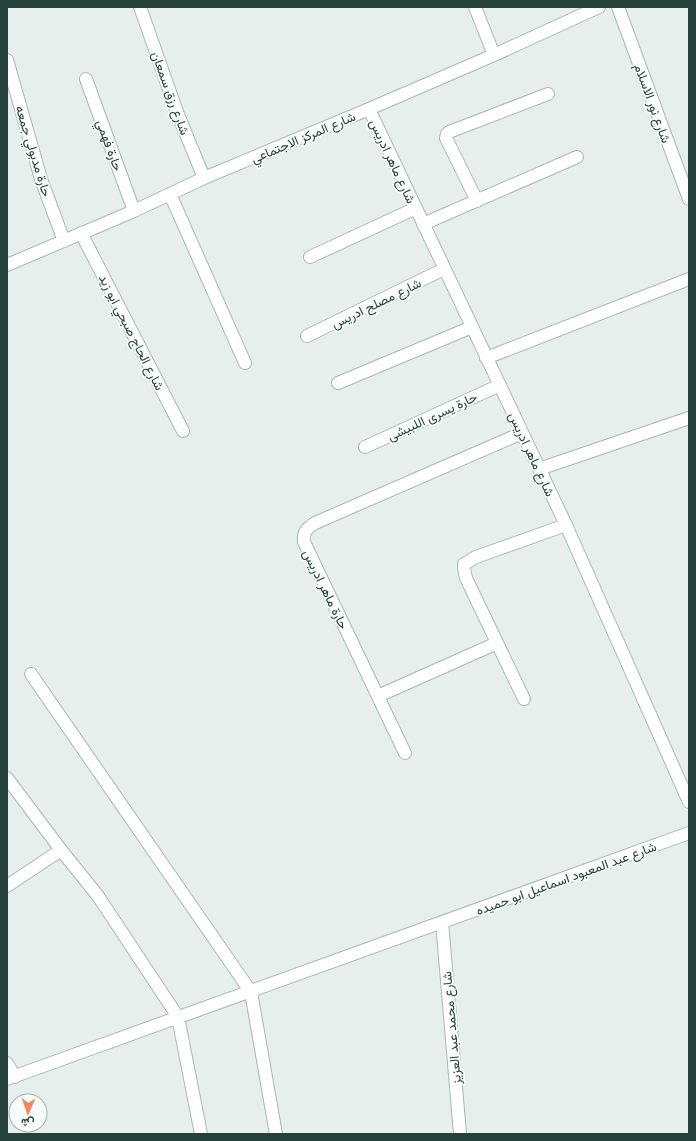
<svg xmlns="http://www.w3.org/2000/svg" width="696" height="1141" viewBox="0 0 696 1141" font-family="Montserrat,Vazirmatn,sans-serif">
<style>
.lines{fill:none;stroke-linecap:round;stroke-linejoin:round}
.minor-casing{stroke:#a8b8b2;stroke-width:14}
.minor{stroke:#fff;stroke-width:12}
.labels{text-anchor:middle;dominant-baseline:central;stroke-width:3.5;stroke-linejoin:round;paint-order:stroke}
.street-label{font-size:13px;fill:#24423a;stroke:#f7fbf9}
</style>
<rect width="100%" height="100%" fill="#e6efeb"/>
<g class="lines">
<g class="minor-casing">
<path id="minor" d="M140 7 177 112 204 178
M475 7 494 55
M618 7 689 199
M7 60 41 179 64 241
M86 79 134 211
M369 109 566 525 689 802
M170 194 245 363
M477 201 446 138 447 134 449 132 548 94
M423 224 577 157
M81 233 183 431
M310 257 416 208
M7 265 134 211 204 178 369 109 494 55 599 7
M307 336 444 269
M486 358 689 279
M338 383 472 327
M365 447 500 385
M539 469 689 418
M31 674 251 992 276 1134
M378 696 497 643
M524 699 466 578 464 568V564L476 557 566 525
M405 753 304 542C303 532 306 529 315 523L522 433
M7 778 61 850 98 896 178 1017 201 1134
M7 886 61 850
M442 922 460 1134
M7 1063 15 1077
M7 1079 689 833"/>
</g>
<use href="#minor" class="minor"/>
</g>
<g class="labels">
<g class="street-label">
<text transform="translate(171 93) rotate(70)">شارع رزق سمعان</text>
<text transform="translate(653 103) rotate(70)">شارع نور الاسلام</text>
<text transform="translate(303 137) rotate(-23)">شارع المركز الاجتماعي</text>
<text transform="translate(110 145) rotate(70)">حارة فهمي</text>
<text transform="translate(34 151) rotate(73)">حارة مدبولي جمعه</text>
<text transform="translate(393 161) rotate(65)">شارع ماهر ادريس</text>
<text transform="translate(376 303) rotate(-26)">شارع مصلح ادريس</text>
<text transform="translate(132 332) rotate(63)">شارع الحاج صبحي ابو زيد</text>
<text transform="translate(432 416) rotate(-25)">حارة يسرى اللبيشى</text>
<text transform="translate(532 454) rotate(65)">شارع ماهر ادريس</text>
<text transform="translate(326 589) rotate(64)">حارة ماهر ادريس</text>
<text transform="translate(566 878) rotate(-20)">شارع عبد المعبود اسماعيل ابو حميده</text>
<text transform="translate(451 1028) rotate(-95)">شارع محمد عبد العزيز</text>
</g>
</g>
<rect width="696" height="1141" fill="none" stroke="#24423a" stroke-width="16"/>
<g transform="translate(28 1113) rotate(182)"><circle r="19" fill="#f7fbf9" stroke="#a3b1ad"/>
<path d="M0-3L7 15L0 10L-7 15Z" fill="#f4845f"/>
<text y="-6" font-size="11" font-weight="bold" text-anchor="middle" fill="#24423a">ش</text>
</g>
</svg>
